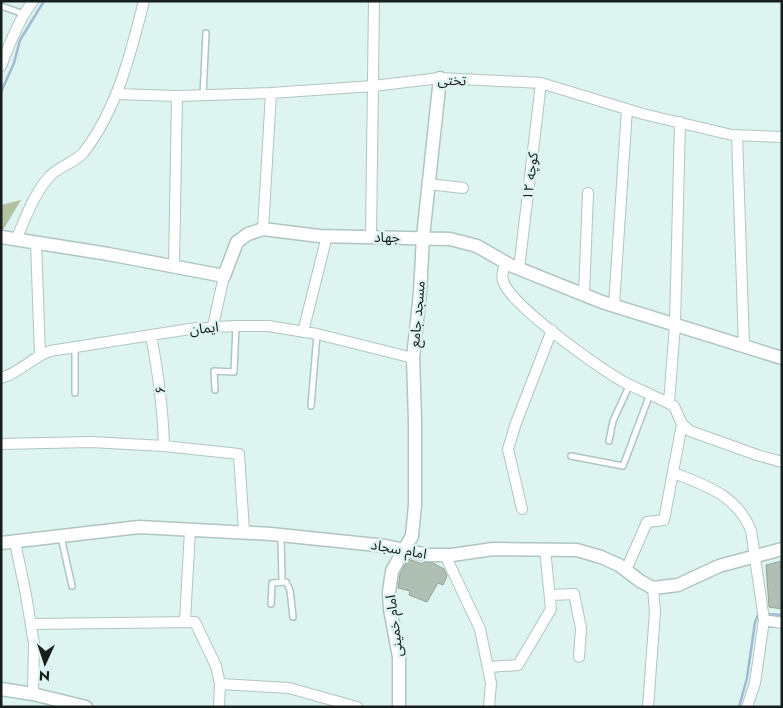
<svg xmlns="http://www.w3.org/2000/svg" width="783" height="708" viewBox="0 0 783 708" font-family="Jost,'Noto Sans Arabic',sans-serif">
<style>
.green{fill:#b4c1a1}
.lines{fill:none;stroke-linecap:round;stroke-linejoin:round}
.stream{stroke:#9ebad3;stroke-width:2.5}
.building{fill:#afbfb3;stroke:#94a499}
.service-casing{stroke:#b0c5c2;stroke-width:8}
.minor-casing{stroke:#b0c5c2;stroke-width:12}
.tertiary-casing{stroke:#b0c5c2;stroke-width:15}
.service{stroke:#fff;stroke-width:5}
.minor{stroke:#fff;stroke-width:10}
.tertiary{stroke:#fff;stroke-width:12}
.labels{text-anchor:middle;dominant-baseline:central;stroke-width:5;stroke-linejoin:round;paint-order:stroke}
.street-label{font-size:14px;fill:#171f1e;stroke:#ddf4f0}
</style>
<rect width="100%" height="100%" fill="#ddf4f0"/>
<path class="green" d="M21 200 3 230H1V205Z"/>
<g class="lines">
<path class="stream" d="M1 92 14 63 20 40 44 1
M765 614 782 615
M739 707 747 678 755 622 758 615H760"/>
</g>
<path class="building" d="M408 559 423 564 424 562 433 563 444 569 447 576 443 585 438 583 427 602 409 595 410 591 398 588 400 574Z
M782 561V609L769 607 766 565Z"/>
<g class="lines">
<g class="service-casing">
<path id="service" d="M1 6 24 14
M203 95 206 33
M75 347V393
M215 390 214 371 234 372 236 326
M311 406 317 334
M609 441 613 421 630 384
M571 456 623 466 650 394
M281 535 282 582
M61 537 72 586
M271 604 272 583 286 582 290 590 293 617"/>
</g>
<g class="minor-casing">
<path id="minor" d="M1 66C10 43 18 21 33 1
M116 94 177 96 271 93 373 86 440 78 541 83 643 114 732 135 782 137
M737 135 744 346
M428 184 463 188
M263 229 271 93
M371 237 374 1
M16 240C25 219 34 193 50 176 59 166 75 163 84 152 117 109 131 53 144 1
M36 242 40 355
M505 262C504 268 501 275 503 281 511 306 597 366 622 381 639 390 657 397 674 406L682 424 690 431 757 455 782 462
M174 266 177 96
M519 269 541 83
M584 295 588 193
M614 305 627 109
M213 326 224 276
M303 332 327 236
M151 335C158 372 163 408 164 446
M1 378C20 373 32 357 50 351L196 328 236 326H268L317 334 413 358
M669 403 675 325 680 122
M1 444 91 442 164 446 239 454 244 531
M674 473C707 486 736 495 751 530L764 620 755 683 747 707
M522 509 508 449 516 423 552 330
M15 542 26 595 34 644 33 694
M445 555 480 629 491 683 489 707
M626 570 647 522 664 520 682 424
M551 595 574 594 581 628 579 657
M764 620 782 623
M185 621 190 530
M31 624 195 622 216 666 220 684 219 707
M489 667 518 665 551 609 545 549
M220 684 289 688 357 707
M648 707 655 612 653 588"/>
</g>
<g class="tertiary-casing">
<path id="tertiary" d="M1 237 108 254 224 276 237 242 248 234 263 229 319 236 450 239 477 246 510 265 602 302 782 358
M1 543 139 527 271 534 386 546 428 555H452L493 549 577 550 601 557 619 565 640 581 653 588 678 585 719 566 782 549
M1 689 33 694 86 707
M399 707V657L390 609 389 592 392 571 412 536 415 505V420L413 358 420 293 423 237 440 78"/>
</g>
<use href="#service" class="service"/>
<use href="#minor" class="minor"/>
<use href="#tertiary" class="tertiary"/>
</g>
<g class="labels">
<g class="street-label">
<text transform="translate(452 80) rotate(1)">تختی</text>
<text transform="translate(530 176) rotate(-83)">کوچه ۱۲</text>
<text x="387" y="237">جهاد</text>
<text transform="translate(417 314) rotate(-85)">مسجد جامع</text>
<text transform="translate(204 328) rotate(-6)">ایمان</text>
<text transform="translate(160 390) rotate(-97)">۶</text>
<text transform="translate(399 549) rotate(10)">امام سجاد</text>
<text transform="translate(394 626) rotate(-97)">امام خمینی</text>
</g>
</g>
<rect width="783" height="708" fill="none" stroke="#171f1e" stroke-width="5"/>
<g transform="translate(45 663) rotate(183)" stroke="#ddf4f0" stroke-width="4" paint-order="stroke">
<path d="M0-4L9 19L0 12L-9 19Z" fill="#171f1e"/>
<text y="-8" font-size="14" font-weight="bold" text-anchor="middle" fill="#171f1e">N</text>
</g>
</svg>
